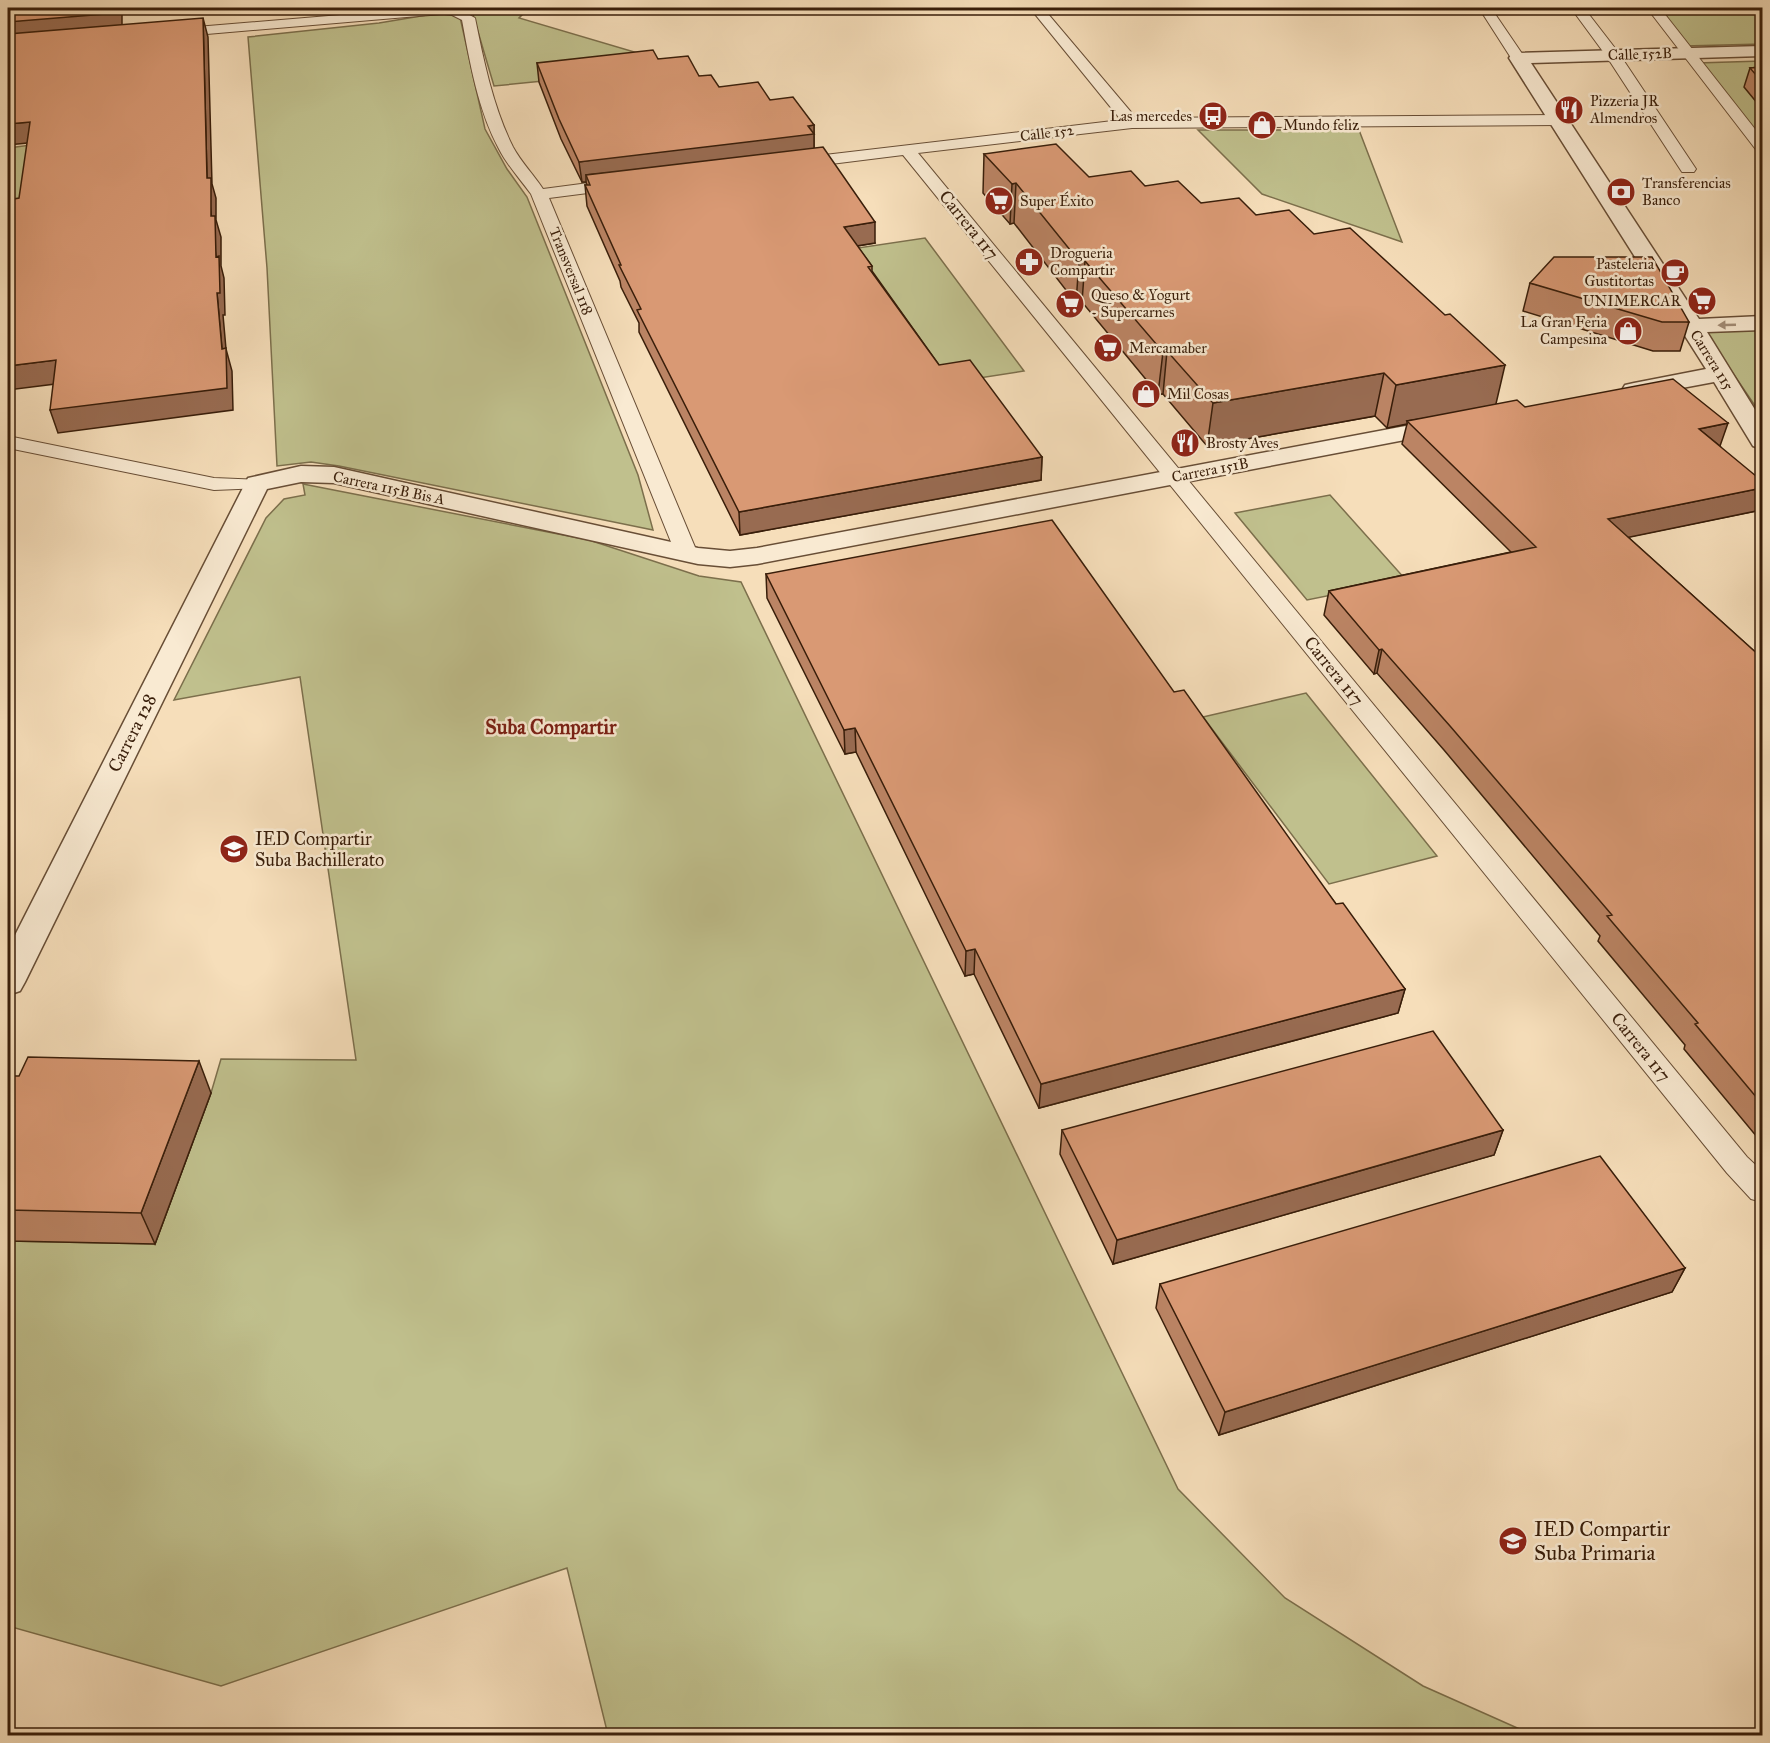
<svg xmlns="http://www.w3.org/2000/svg" width="1770" height="1743" viewBox="0 0 1770 1743" font-family="'IM FELL Great Primer',serif">
<style>
.green{fill:#c0c08d;stroke:#7c6f4c;stroke-width:1.5}
.lines{fill:none;stroke-linecap:round;stroke-linejoin:round}
.minor-casing{stroke:#684e36;stroke-width:2}
.tertiary-casing{stroke:#684e36;stroke-width:3}
.minor{fill:#f9ead2;fill-rule:evenodd}
.tertiary{fill:#f9ead2;fill-rule:evenodd}
.wall{fill:#bb8464;stroke:#391e0a;stroke-width:1.5}
.shaded-wall{fill:#986b51;stroke:#391e0a;stroke-width:1.5}
.building{fill:#d99974;stroke:#391e0a;stroke-width:1.5}
.oneway{fill:#a38e78}
.labels{text-anchor:middle;dominant-baseline:central;stroke-width:5;stroke-linejoin:round;paint-order:stroke}
.far-street-label{font-size:15px;fill:#391e0a;stroke:#f9ead2}
.far-poi-label{font-size:15px;fill:#391e0a;stroke:#f9ead2;text-anchor:start}
.street-label{font-size:18px;fill:#391e0a;stroke:#f9ead2}
.poi-label{font-size:18px;fill:#391e0a;stroke:#f9ead2;text-anchor:start}
.neighbourhood-label{font-size:20px;font-weight:bold;fill:#7a1f14;stroke:#f9ead2}
.near-poi-label{font-size:21px;fill:#391e0a;stroke:#f9ead2;text-anchor:start}
</style>
<rect width="100%" height="100%" fill="#f6deba"/>
<filter id="stains"><feTurbulence type="fractalNoise" baseFrequency=".00333" numOctaves="4"/><feColorMatrix values="0 0 0 0 .2 0 0 0 0 .09 0 0 0 0 .02 0 0 0 .5 -.17"/></filter>
<radialGradient id="worn" r=".72"><stop offset=".6" stop-color="#630" stop-opacity="0"/><stop offset="1" stop-color="#630" stop-opacity=".3"/></radialGradient>
<path class="green" d="M471 8H529L519 18 685 67 494 86Z
M1653 8H1762V44L1684 46Z
M453 14 460 17 485 129 507 169 527 197 638 475 653 530 339 466 311 462 277 466 267 268 248 37 379 23 427 15Z
M1762 61V148L1697 63Z
M1198 130H1359L1402 242 1262 194Z
M31 145 23 217 8 218V148Z
M925 238 1024 371 947 383 851 249Z
M1762 329V416L1704 331Z
M303 484 589 540 699 576 741 582 1178 1489 1285 1598 1423 1686 1533 1735H608L567 1568 221 1686 8 1626V1241L155 1244 211 1093 221 1059 356 1060 300 677 174 700 266 518 284 499 305 495Z
M1330 495 1406 580 1307 600 1235 513Z
M1306 693 1437 856 1329 884 1203 717Z"/>
<g class="lines">
<g class="minor-casing">
<path id="minor" d="M424 8H457L475 18C484 62 493 107 513 147 521 162 534 175 543 189L619 179 627 184 619 189 549 198 697 552 693 556 686 558 679 556 675 552 531 194C520 179 507 165 499 149 478 110 470 63 462 20L452 15 442 14 172 37 165 33 172 29Z
M1030 8H1043L1136 118 1558 115 1566 120 1558 125 1132 128 918 153 1747 1157 1762 1171V1202L1751 1199 1727 1173 903 155 799 168 791 163 799 158 1121 120Z
M1479 8H1491L1525 58 1523 61H1513Z
M1571 8H1584L1618 52 1696 169 1694 172H1682L1607 57Z
M1647 8H1660L1762 138V152L1757 151Z
M8 436 214 478 264 480 267 484 264 488 214 490 8 448Z"/>
</g>
<g class="tertiary-casing">
<path id="tertiary" d="M1762 46V56L1531 63 1699 319 1762 316V330L1707 332 1762 421V449L1753 446 1714 382 1634 397 1625 395 1622 390 1625 385 1634 383 1706 369 1509 58 1512 54 1518 53Z
M1448 418 1457 420 1460 425 1457 430 757 564 730 567 698 564 334 483 301 482 267 489 25 982 20 991 8 995V949L248 478 301 466 334 467 698 548 730 551 757 548Z"/>
</g>
<use href="#minor" class="minor"/>
<use href="#tertiary" class="tertiary"/>
</g>
<path class="wall" d="M658 59 699 76 719 87 770 100 814 125V148L875 243 857 246 872 266V271L939 365 1042 457 1041 480 740 535 639 332V323L621 287 620 281 587 206 585 185H587L586 182H582L561 139 539 82 537 63Z
M1762 67V109L1744 87 1750 68Z
M984 154 1089 177 1145 186 1201 203 1256 215 1495 404 1525 407 1720 446 1761 510 1628 537 1762 658V1143L1684 1049 1685 1045 1598 941 1600 936 1444 750 1377 673 1374 674 1324 615 1329 591 1511 552 1402 444 1407 424 1387 428 1375 416 1207 446 1163 394H1158L1082 302 1076 303 1014 223 1010 224 983 193Z
M1530 283 1689 322 1680 351H1653L1523 311Z
M766 574 1174 692 1336 904 1405 989 1398 1013 1039 1108 974 974 965 976 856 752 845 754 767 598Z
M8 1076 211 1093 155 1244 8 1241Z
M1062 1130H1503L1494 1155 1113 1264 1060 1154Z
M1685 1268 1672 1292 1219 1435 1156 1308 1160 1284Z"/>
<path class="shaded-wall" d="M117 8H122V32L8 44V22Z
M203 18 208 37 212 184 216 198V220L221 237V266L224 278 225 315H223L226 349 232 371 233 410 58 433 50 410 222 349 217 293 216 257 207 178Z
M30 122 37 142 8 145V124Z
M814 125V154L586 175V182H582L579 162Z
M1016 183 1014 223 1010 224 1012 184Z
M875 222V243L844 248V227Z
M1079 261H1085L1082 302 1076 303Z
M1167 351 1163 394H1158L1163 352Z
M56 360 63 383 8 390V366Z
M1505 365 1495 408 1407 421V424L1387 428 1396 385Z
M1384 373 1375 416 1207 446 1213 403Z
M1728 423 1720 446 1699 429Z
M1042 457 1041 480 740 535 739 512Z
M1762 488V505L1761 510 1601 543 1608 519Z
M1382 649 1377 673 1374 674 1379 650Z
M855 728 856 752 845 754 844 730Z
M975 949 974 974 965 976 966 951Z
M1405 989 1398 1013 1039 1108 1041 1084Z
M199 1061 211 1093 155 1244 141 1213Z
M1503 1130 1494 1155 1113 1264 1117 1240Z
M1685 1268 1672 1292 1219 1435 1225 1412Z"/>
<path class="building" d="M8 8H117V13L8 22Z
M203 18 207 178H211V216H215L216 257 219 256 220 293H217L222 349 226 348 227 388 50 410 56 360 8 366V200L19 198 30 122 8 124V34Z
M653 50 658 59 688 56 699 76 711 75 719 87 758 82 770 100 793 97 814 125 808 126 814 134 579 162 559 119 537 63Z
M1762 67V82L1750 68Z
M1056 144 1089 177 1131 171 1145 186 1178 181 1201 203 1239 198 1256 215 1289 210 1314 234 1350 228 1445 315 1450 314 1505 365 1396 385 1384 373 1213 403 1167 351 1163 352 1085 261H1079L1016 183 1012 184 984 154Z
M823 147 875 222 844 227 872 266 868 267 939 365 970 360 1042 457 739 512 637 310 641 309 619 265H621L585 185H590L586 175Z
M1554 257H1652L1689 322H1662L1530 283Z
M1673 379 1728 423 1699 429 1762 481V488L1608 519 1762 658V1104L1695 1024 1698 1023 1607 916 1612 915 1450 726 1382 649 1379 650 1329 591 1536 547 1407 421 1517 400 1525 407Z
M1052 520 1174 692 1184 690 1336 904 1343 903 1405 989 1041 1084 975 949 966 951 855 728 844 730 766 574Z
M1433 1031 1503 1130 1117 1240 1062 1130Z
M28 1057 199 1061 141 1213 8 1210V1076H19Z
M1600 1156 1685 1268 1225 1412 1160 1284Z"/>
<defs><path id="oneway-solid" d="M-6-.8H1V-3.2L6.5 0L1 3.2V.8H-6Z" transform="scale(1.5)"/></defs>
<use class="oneway" href="#oneway-solid" transform="translate(1727 325) rotate(178)"/>
<defs>
<g id="restaurant-disc" transform="scale(1.5)"><circle r="9.5" fill="#8f2418" stroke="#f9ead2"/><path d="M-5-6h1v4h1v-4h1v4h1v-4h1v5L-1.5 .5V6h-2V.5L-5-1ZM5-6V6H3V1.5H1.5Q1.5-4 5-6Z" fill="#fff"/></g>
<g id="bus-disc" transform="scale(1.5)"><circle r="9.5" fill="#8f2418" stroke="#f9ead2"/><path d="M-5-6H5V4H4V6H2V4H-2V6H-4V4H-5ZM-3.5-4V0h7V-4ZM-3.5 1.2v1.5H-2V1.2ZM2 1.2v1.5H3.5V1.2Z" fill="#fff"/></g>
<g id="shop-disc" transform="scale(1.5)"><circle r="9.5" fill="#8f2418" stroke="#f9ead2"/><path d="M-5-2.5h2.3a2.7 3.5 0 0 1 5.4 0H5L5.5 6h-11ZM-1.5-2.5h3a1.5 2.3 0 0 0-3 0Z" fill="#fff"/></g>
<g id="bank-disc" transform="scale(1.5)"><circle r="9.5" fill="#8f2418" stroke="#f9ead2"/><path d="M-6-4H6V4H-6ZM0-2.3a2.3 2.3 0 1 0 0 4.6a2.3 2.3 0 1 0 0-4.6Z" fill="#fff"/></g>
<g id="supermarket-disc" transform="scale(1.5)"><circle r="9.5" fill="#8f2418" stroke="#f9ead2"/><path d="M-6-5.5h2.5l.6 2H6L4.5 2H-2.5L-4.4-4H-6ZM-1.5 3.2a1.3 1.3 0 1 0 .1 0ZM3 3.2a1.3 1.3 0 1 0 .1 0Z" fill="#fff"/></g>
<g id="pharmacy-disc" transform="scale(1.5)"><circle r="9.5" fill="#8f2418" stroke="#f9ead2"/><path d="M-2-6h4v4h4v4h-4v4h-4v-4h-4v-4h4Z" fill="#fff"/></g>
<g id="cafe-disc" transform="scale(1.5)"><circle r="9.5" fill="#8f2418" stroke="#f9ead2"/><path d="M-5.5-4.5H6V0H3Q3 3.5 0 3.5H-2.5Q-5.5 3.5-5.5 0ZM3-3.2v2h1.7v-2ZM-6 4.5H4V6H-6Z" fill="#fff"/></g>
<g id="school-disc" transform="scale(1.5)"><circle r="9.5" fill="#8f2418" stroke="#f9ead2"/><path d="M0-5L7-2L0 1L-7-2ZM-4 1L0 2.5L4 1V4Q0 6-4 4Z" fill="#fff"/></g>
</defs>
<g fill-rule="evenodd">
<use href="#restaurant-disc" x="1569" y="110"/>
<use href="#bus-disc" x="1213" y="116"/>
<use href="#shop-disc" x="1262" y="125"/>
<use href="#bank-disc" x="1621" y="192"/>
<use href="#supermarket-disc" x="999" y="201"/>
<use href="#pharmacy-disc" x="1029" y="262"/>
<use href="#cafe-disc" x="1675" y="273"/>
<use href="#supermarket-disc" x="1702" y="301"/>
<use href="#supermarket-disc" x="1070" y="304"/>
<use href="#shop-disc" x="1628" y="331"/>
<use href="#supermarket-disc" x="1108" y="348"/>
<use href="#shop-disc" x="1146" y="394"/>
<use href="#restaurant-disc" x="1185" y="443"/>
<use href="#school-disc" x="234" y="849"/>
<use href="#school-disc" x="1513" y="1541"/>
</g>
<g class="labels">
<g class="far-street-label">
<text transform="translate(1640 54) rotate(-2)">Calle 152B</text>
<text transform="translate(1047 133) rotate(-7)">Calle 152</text>
<text transform="translate(571 271) rotate(68)">Transversal 118</text>
<text transform="translate(1712 360) rotate(58)">Carrera 115</text>
<text transform="translate(1210 470) rotate(-11)">Carrera 151B</text>
<text transform="translate(389 488) rotate(12)">Carrera 115B Bis A</text>
</g>
<g class="far-poi-label">
<text x="1590" y="101">Pizzeria JR<tspan x="1590" dy="17">Almendros</tspan></text>
<text x="1192" y="116" text-anchor="end">Las mercedes</text>
<text x="1283" y="125">Mundo feliz</text>
<text x="1642" y="183">Transferencias<tspan x="1642" dy="17">Banco</tspan></text>
<text x="1020" y="201">Super Éxito</text>
<text x="1050" y="253">Drogueria<tspan x="1050" dy="17">Compartir</tspan></text>
<text x="1654" y="264" text-anchor="end">Pasteleria<tspan x="1654" dy="17">Gustitortas</tspan></text>
<text x="1091" y="295">Queso &amp; Yogurt<tspan x="1091" dy="17">- Supercarnes</tspan></text>
<text x="1681" y="301" text-anchor="end">UNIMERCAR</text>
<text x="1607" y="322" text-anchor="end">La Gran Feria<tspan x="1607" dy="17">Campesina</tspan></text>
<text x="1129" y="348">Mercamaber</text>
<text x="1167" y="394">Mil Cosas</text>
<text x="1206" y="443">Brosty Aves</text>
</g>
<g class="street-label">
<text transform="translate(969 225) rotate(51)">Carrera 117</text>
<text transform="translate(1334 671) rotate(51)">Carrera 117</text>
<text transform="translate(132 733) rotate(-63)">Carrera 128</text>
<text transform="translate(1641 1047) rotate(51)">Carrera 117</text>
</g>
<g class="poi-label">
<text x="255" y="839">IED Compartir<tspan x="255" dy="21">Suba Bachillerato</tspan></text>
</g>
<g class="neighbourhood-label">
<text x="551" y="727">Suba Compartir</text>
</g>
<g class="near-poi-label">
<text x="1534" y="1529">IED Compartir<tspan x="1534" dy="24">Suba Primaria</tspan></text>
</g>
</g>
<rect width="1770" height="1743" fill="none" stroke="#f6deba" stroke-width="30"/>
<rect x="9" y="9" width="1752" height="1725" fill="none" stroke="#391e0a" stroke-width="3"/>
<rect x="15" y="15" width="1740" height="1713" fill="none" stroke="#391e0a" stroke-width="1.5"/>
<rect width="100%" height="100%" filter="url(#stains)"/>
<rect width="100%" height="100%" fill="url(#worn)"/>
</svg>
